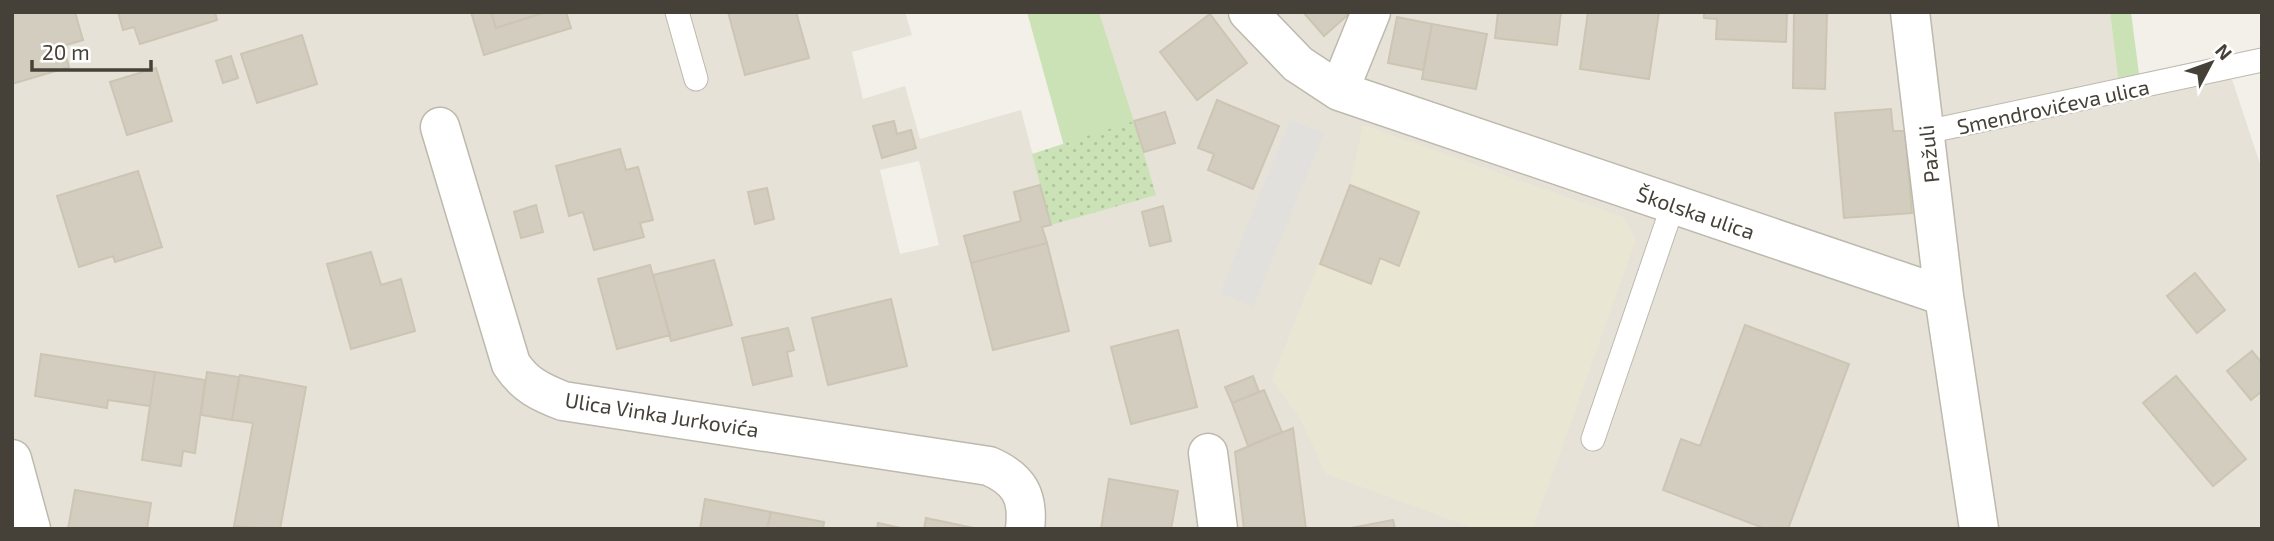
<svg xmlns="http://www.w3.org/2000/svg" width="2274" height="541" viewBox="0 0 2274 541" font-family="'Exo 2',sans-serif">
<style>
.residential{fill:#e6e2d7;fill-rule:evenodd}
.education{fill:#eae6d4}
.grass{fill:#cae2b5}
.park{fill:url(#park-dots)}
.parking{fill:#e1e0dd}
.building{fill:#d3cdbf;stroke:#cdc5b3;stroke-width:2}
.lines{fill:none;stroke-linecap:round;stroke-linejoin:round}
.lane-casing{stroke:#bdb9ac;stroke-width:25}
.street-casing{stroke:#bdb9ac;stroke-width:41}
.lane{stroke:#fff;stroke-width:23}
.street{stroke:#fff;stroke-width:38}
.labels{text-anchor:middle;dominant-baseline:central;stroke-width:5;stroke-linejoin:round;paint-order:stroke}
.street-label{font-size:21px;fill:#454138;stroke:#fff}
</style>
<defs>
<pattern id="park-dots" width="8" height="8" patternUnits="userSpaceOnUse" patternTransform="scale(1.75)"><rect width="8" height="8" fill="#cae2b5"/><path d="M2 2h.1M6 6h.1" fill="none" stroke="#afc39c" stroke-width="1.8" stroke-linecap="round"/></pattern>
</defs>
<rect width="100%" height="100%" fill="#f2f0e9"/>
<path class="residential" d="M12 12H905L912 35 852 52 863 99 905 86 920 139 1021 110 1051 224 1134 121 1099 12H2110L2118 78 2224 55 2262 170V529H12ZM919 161 939 245 900 254 880 170Z"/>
<path class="education" d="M1363 125 1623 217 1636 239 1533 529H1476L1326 474 1300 418 1272 380 1350 185Z"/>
<path class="grass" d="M1027 12H1099L1134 121 1064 146Z
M2110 12H2131L2139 74 2118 78Z"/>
<path class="park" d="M1134 121 1156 195 1051 225 1032 154Z"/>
<path class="parking" d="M1290 120 1324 133 1253 307 1220 293Z"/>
<path class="building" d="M12 12H75L83 40 63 46 69 67 12 84Z
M118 12H215L217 20 140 44 134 27 123 30Z
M471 12H491L496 28 546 12H566L571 28 484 55Z
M491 12H546L496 28Z
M728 12H796L809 58 745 75Z
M1303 12H1351L1324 36Z
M1498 12H1561L1557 45 1495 38Z
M1588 12H1659L1649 79 1580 69Z
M1704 12H1787L1786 42 1716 39 1717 19 1704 18Z
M1794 12H1827L1825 89 1793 88Z
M1210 14 1247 63 1197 100 1160 52Z
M1397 17 1432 24 1423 70 1388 63Z
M1432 24 1487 34 1476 89 1422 79Z
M302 35 317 84 257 103 241 54Z
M231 56 238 78 223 83 216 61Z
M156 68 172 121 127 135 110 82Z
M1217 100 1279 126 1253 189 1208 170 1214 154 1198 148Z
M1891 109 1893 131H1905L1912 213 1844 218 1835 113Z
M1165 112 1175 143 1144 152 1134 121Z
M894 121 897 134 911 130 916 148 882 158 873 126Z
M620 149 626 170 638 167 653 220 640 223 644 237 594 250 583 212 569 216 556 166Z
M138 171 162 247 115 262 113 256 79 267 57 196Z
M1040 185 1051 225 1042 227 1047 243 971 263 964 236 1021 221 1014 192Z
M1350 185 1419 212 1399 266 1380 258 1371 284 1320 264Z
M767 188 774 219 755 224 748 192Z
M536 205 543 232 521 238 514 212Z
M1163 206 1171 241 1150 246 1142 212Z
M1047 243 1069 331 993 350 971 263Z
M371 252 381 285 401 279 415 331 351 349 327 264Z
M714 260 732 325 671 341 653 275Z
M650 265 670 335 617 349 598 279Z
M2195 273 2225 310 2197 333 2167 296Z
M891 299 907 366 828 385 812 318Z
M1745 325 1849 364 1788 529H1766L1663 490 1681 439 1700 446Z
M788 328 794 350 787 352 792 376 753 385 742 338Z
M1178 330 1197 407 1131 424 1111 347Z
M2252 351 2262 363V391L2251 400 2227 371Z
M41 354 155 372 150 406 108 400 107 408 35 396Z
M155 372 205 380 195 453 183 451 181 466 142 460Z
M207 372 239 377 232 420 201 415Z
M240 375 306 387 280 529 234 526 253 423 232 420Z
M1253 376 1259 392 1232 403 1225 387Z
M2176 376 2246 459 2213 486 2143 403Z
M1264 390 1282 432 1248 446 1232 403Z
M1293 428 1306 529H1244L1235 452Z
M1109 479 1178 491 1171 529H1101Z
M75 490 151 503 147 529H68Z
M705 499 771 512 767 529H700Z
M771 512 824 522 823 529H767Z
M926 518 974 528V529H924Z
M1393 520 1395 529H1346Z
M878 523 905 529H877Z"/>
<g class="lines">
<g class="lane-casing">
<path id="lane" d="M677 12 696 79
M1926 132 2262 60
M1593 439 1673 205"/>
</g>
<g class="street-casing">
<path id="street" d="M1248 12 1298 64 1339 91 1944 296 1979 529
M1910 12 1944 296
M1339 91 1371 12
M440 127 511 364C525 385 540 392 563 401L989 466C1019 479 1029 496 1025 529
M1208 453 1218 529
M12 459 31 529"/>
</g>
<use href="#lane" class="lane"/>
<use href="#street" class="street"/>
</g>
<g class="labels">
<g class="street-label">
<text transform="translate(2053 106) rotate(-12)">Smendrovićeva ulica</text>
<text transform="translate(1928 154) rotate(-96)">Pažuli</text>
<text transform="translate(1696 212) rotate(19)">Školska ulica</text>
<text transform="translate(662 414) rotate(9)">Ulica Vinka Jurkovića</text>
</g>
</g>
<rect width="2274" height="541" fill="none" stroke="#454138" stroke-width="28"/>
<g transform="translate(2211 63) rotate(49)" stroke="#ffffff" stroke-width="5" paint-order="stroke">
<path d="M0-5L12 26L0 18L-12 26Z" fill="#454138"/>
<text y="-10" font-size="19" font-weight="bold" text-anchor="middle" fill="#454138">N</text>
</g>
<path d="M32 60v10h119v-10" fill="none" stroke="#454138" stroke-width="3.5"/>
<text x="42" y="60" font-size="21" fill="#454138" stroke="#ffffff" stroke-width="5" paint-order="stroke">20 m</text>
</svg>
